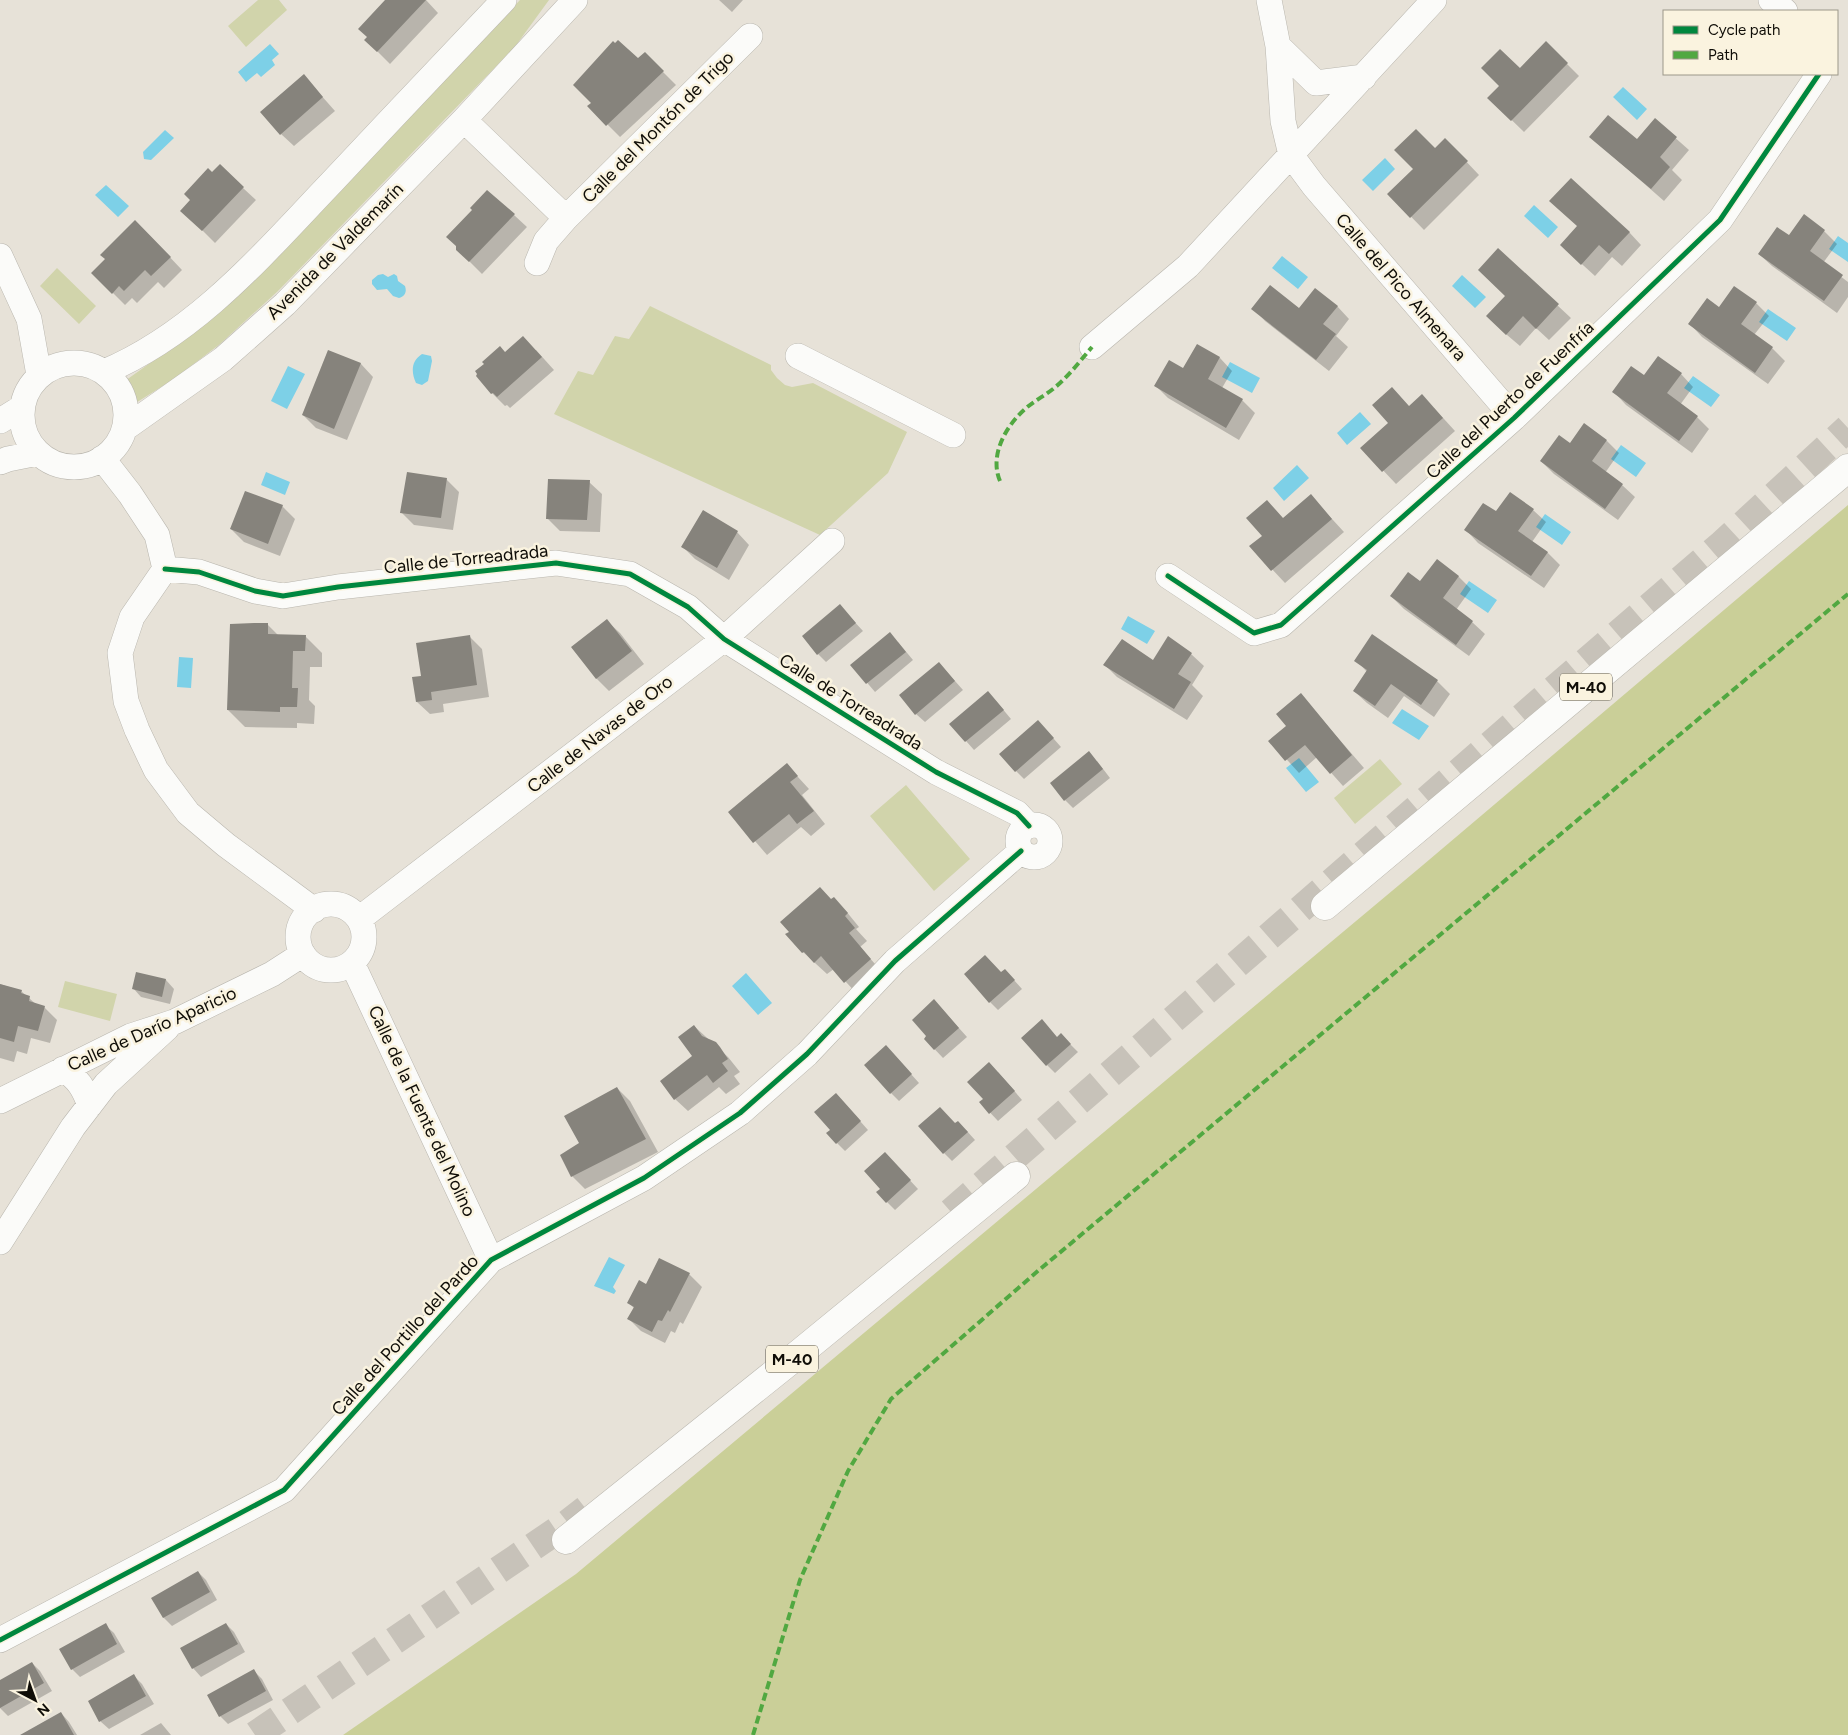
<svg xmlns="http://www.w3.org/2000/svg" width="1848" height="1735" viewBox="0 0 1848 1735" font-family="Figtree,sans-serif">
<style>
.green{fill:#d1d4ab}
.forest{fill:#cacf98}
.water{fill:#7dd0e7}
.shadow{fill:#0003}
.building{fill:#86837c}
.lines{fill:none;stroke-linecap:round;stroke-linejoin:round}
.highway-tunnel{stroke:#c7c2b9;stroke-width:28;stroke-dasharray:28 14;stroke-linecap:butt}
.minor-casing{stroke:#b9b6ae;stroke-width:26}
.highway-casing{stroke:#b9b6ae;stroke-width:29}
.minor{stroke:#fbfbf9;stroke-width:25}
.highway{stroke:#fbfbf9;stroke-width:28}
.quiet{stroke:#51a841;stroke-width:4;stroke-dasharray:8 4;stroke-linecap:butt}
.cycleway-casing{stroke:#faf3df;stroke-width:8}
.cycleway{stroke:#00873e;stroke-width:5}
.labels{text-anchor:middle;dominant-baseline:central;stroke-width:5;stroke-linejoin:round;paint-order:stroke}
.shield{fill:#faf3df;stroke:#565248;stroke-width:1}
.shield-label{font-size:16px;font-weight:bold;fill:#0f0d07}
.street-label{font-size:18px;fill:#0f0d07;stroke:#faf3df}
</style>
<rect width="100%" height="100%" fill="#e7e2d8"/>
<path class="green" d="M258 0H279L287 10 246 47 228 26Z
M520 0H549L514 48 278 291 220 344 174 379 134 404 122 383 205 324 261 273Z
M57 268 96 306 79 324 40 286Z
M650 306 771 365V370L777 378 785 385 792 387 813 383 907 432 888 473 820 535 554 414 578 371 593 375 615 336 629 339Z
M1380 759 1402 784 1355 824 1334 798Z
M906 785 970 859 934 891 870 816Z
M65 981 117 994 110 1021 58 1007Z"/>
<path class="forest" d="M1848 505V1735H343L576 1574 1423 865Z"/>
<path class="water" d="M270 44 279 54 272 60 275 65 261 77 257 73 246 82 238 72Z
M1623 87 1647 109 1637 120 1613 97Z
M165 130 174 138 151 160 144 159 143 152Z
M1385 158 1395 169 1373 191 1362 180Z
M106 185 129 206 118 217 95 195Z
M1534 205 1558 227 1548 238 1524 216Z
M1838 236 1848 243V262L1829 249Z
M1282 256 1308 277 1298 289 1272 268Z
M383 274 388 277 394 274 397 276 398 281 405 286C407 292 405 296 399 298L393 296 387 289 377 290 372 284V280L378 275Z
M1462 275 1486 297 1475 308 1452 286Z
M1768 309 1796 328 1787 341 1759 322Z
M422 354 431 356 432 361 428 381 422 385 416 383C411 372 411 361 422 354Z
M1230 362 1260 378 1252 393 1222 377Z
M288 366 305 374 287 409 271 401Z
M1693 376 1720 395 1711 407 1684 388Z
M1360 412 1371 424 1347 445 1337 433Z
M1621 445 1646 463 1636 477 1611 459Z
M1297 465 1309 478 1284 501 1273 488Z
M266 472 290 482 285 495 261 485Z
M1545 514 1571 532 1562 545 1536 527Z
M1469 581 1497 600 1488 613 1460 594Z
M1128 616 1155 631 1147 644 1121 629Z
M179 657 193 658 191 688 177 687Z
M1402 709 1429 726 1419 740 1392 723Z
M1299 758 1319 782 1306 792 1286 768Z
M746 973 772 1003 758 1015 732 986Z
M609 1257 625 1265 613 1287 616 1291 614 1294 594 1286Z"/>
<path class="shadow" d="M387 0H426L438 13 390 64 366 40Z
M719 0H743L732 12Z
M1546 43 1579 76 1524 132 1489 98Z
M645 54 676 85 620 137 589 106Z
M304 76 335 111 294 146 281 134Z
M1655 120 1689 150 1672 170 1682 180 1664 201 1591 137 1637 141Z
M1445 139 1479 175 1424 230 1389 194Z
M212 174 243 188 256 200 215 243 195 223Z
M473 210 514 215 527 227 482 274 458 250Z
M1804 216 1824 231 1837 244 1823 263 1848 282V297L1837 313 1772 266 1759 254 1789 237Z
M1629 232 1641 245 1622 266 1612 257 1595 276 1561 245Z
M148 234 182 270 164 288 158 282 137 303 132 298 125 305 93 273Z
M1498 250 1571 318 1549 340 1536 328 1520 346 1500 329 1506 296Z
M1735 288 1756 303 1769 316 1754 335 1772 348 1785 361 1768 384 1702 337 1690 324 1720 309Z
M1337 306 1349 319 1336 336 1348 347 1329 371 1265 321 1253 308 1299 310Z
M1197 345 1220 358 1232 371 1222 388 1242 400 1255 413 1239 440 1168 398 1156 386 1183 370Z
M536 350 554 370 510 408 507 405 505 406 492 393 478 374 506 354Z
M329 351 361 364 373 377 347 440 316 428 303 415Z
M1681 374 1693 387 1680 405 1697 417 1709 429 1692 453 1626 405 1614 392 1644 377Z
M1392 389 1409 407 1434 408 1455 431 1396 484 1362 448 1390 423Z
M1607 441 1619 453 1605 473 1622 485 1635 497 1618 520 1554 474 1541 461 1570 444Z
M446 479 459 492 453 530 414 525 402 513Z
M589 482 602 494 600 532 560 531 547 518Z
M1311 496 1344 532 1285 583 1251 547Z
M282 506 295 519 280 556 244 542 231 529Z
M1533 510 1546 522 1532 542 1547 552 1560 565 1544 588 1478 543 1466 530 1496 513Z
M737 532 749 545 729 580 695 559 682 546Z
M1458 576 1471 589 1456 610 1472 622 1485 634 1469 656 1404 609 1391 596 1420 583Z
M840 606 863 631 826 662 818 654Z
M607 621 620 633 644 664 609 691 597 679 572 648Z
M268 625 278 635 305 636 322 653V667H310L309 700 315 706 314 724 297 723V728L245 727 228 710Z
M469 636 482 649 489 697 443 704 444 712 430 714 417 702 422 677Z
M1373 636 1437 681 1450 694 1434 717 1404 696 1388 718 1367 703 1354 691 1367 672 1356 660Z
M898 642 913 660 875 692 852 665Z
M1191 654 1204 666 1192 685 1203 696 1187 720 1117 677 1105 665 1153 662Z
M939 663 963 690 925 722 916 714Z
M1301 695 1364 768 1343 786 1317 757 1299 773 1270 741 1288 726Z
M996 701 1011 719 974 750 951 724Z
M1046 730 1061 747 1024 779 1016 771Z
M1097 761 1110 778 1073 808 1065 800Z
M787 765 809 789 802 795 825 824 811 836 801 827 767 855 730 812Z
M832 900 846 911 859 927 856 929 867 941 860 947 883 973 858 995 834 969 827 974 803 952Z
M137 973 166 980 174 989 170 1004 141 997 133 988Z
M1001 974 1013 979 1022 989 998 1010 990 1002Z
M0 984 21 991 38 1006 44 1007 57 1020 50 1043 31 1038 27 1054 17 1051 14 1062 0 1058Z
M942 1009 967 1037 943 1058 925 1039Z
M694 1026 728 1057 740 1072 734 1076 740 1084 726 1094 719 1087 688 1111 675 1099 694 1056Z
M1069 1043 1078 1052 1055 1073 1047 1065Z
M894 1055 919 1083 899 1101 891 1093Z
M998 1072 1022 1100 998 1121 981 1103 985 1099Z
M617 1088 630 1101 658 1152 585 1189 572 1176Z
M844 1103 868 1130 845 1151 837 1143 832 1130Z
M955 1125 966 1130 975 1140 952 1161 944 1153Z
M893 1162 918 1189 895 1210 887 1202 881 1189Z
M689 1274 702 1287 683 1324 680 1322 675 1333 671 1331 665 1343 641 1331 629 1319 634 1308 629 1303 646 1285Z
M198 1572 206 1580 217 1600 172 1626 164 1618 153 1598Z
M226 1624 234 1632 245 1652 201 1677 193 1668Z
M105 1625 114 1633 125 1652 80 1677 72 1669Z
M32 1663 40 1671 52 1691 8 1716 0 1708V1681Z
M254 1671 262 1679 273 1700 228 1724 220 1716Z
M134 1676 142 1684 154 1704 109 1729 100 1721Z
M61 1713 69 1722 77 1735H22Z
M161 1723 171 1735H140Z"/>
<path class="building" d="M385 0H426L377 52 364 40 367 37 358 29Z
M618 40 638 58 645 52 664 71 606 126 587 106 591 103 573 85 613 41 615 43Z
M1546 41 1568 63 1511 121 1487 98 1499 86 1481 68 1500 49 1520 68Z
M304 74 323 97 280 135 260 112Z
M1608 115 1637 139 1655 118 1677 137 1660 157 1670 167 1651 189 1589 137Z
M1416 129 1435 148 1445 138 1468 161 1410 218 1387 194 1413 169 1394 150Z
M220 164 244 187 202 231 180 211 190 200 184 194 208 168 212 172Z
M1571 178 1630 232 1609 254 1599 245 1581 265 1560 245 1577 226 1549 201Z
M487 190 515 214 469 262 456 250V246L446 237 472 210 470 208Z
M1804 214 1825 230 1810 251 1843 275 1824 301 1758 254 1777 227 1789 235Z
M135 220 171 257 151 276 145 270 124 291 119 286 112 294 91 273 105 259 100 255Z
M1498 248 1559 304 1536 329 1523 316 1506 335 1486 316 1505 296 1478 270Z
M1270 285 1299 308 1315 288 1338 306 1323 324 1336 334 1316 360 1251 309Z
M1734 286 1757 302 1741 324 1773 347 1755 373 1688 324 1707 298 1719 307Z
M523 336 542 357 497 397 493 393 491 394 476 376 477 374 475 371 484 364 482 362 500 346 505 352Z
M1197 344 1220 357 1208 379 1243 399 1226 428 1154 386 1169 360 1183 368Z
M328 350 361 363 334 429 302 415Z
M1658 356 1682 373 1667 393 1698 416 1679 441 1612 392 1631 366 1644 375Z
M1392 387 1409 406 1422 394 1443 418 1382 472 1360 448 1388 423 1372 405Z
M1584 423 1607 440 1592 461 1623 484 1605 509 1540 461 1559 435 1570 443Z
M407 472 447 478 441 518 400 513Z
M548 479 590 480 587 520 546 519Z
M245 491 283 505 268 544 230 529Z
M1510 492 1534 509 1518 531 1548 552 1531 576 1464 530 1483 503 1496 511Z
M1311 494 1332 519 1271 571 1249 546 1262 536 1246 518 1267 500 1283 518Z
M703 510 738 531 717 568 681 547Z
M1437 559 1459 576 1443 598 1473 621 1456 645 1390 596 1408 572 1420 581Z
M840 604 856 623 817 655 802 636Z
M607 619 632 651 596 679 571 647Z
M254 623H268V634L306 635 305 651H293L292 688H298L297 707H280V712L227 710 230 624Z
M890 632 906 652 866 684 850 665Z
M1372 634 1438 680 1421 705 1391 684 1375 706 1353 691 1367 670 1354 661Z
M470 635 477 685 431 692 432 700 416 702 412 677 421 676 416 643Z
M1168 636 1192 653 1178 674 1191 682 1174 709 1103 665 1122 639 1153 660Z
M939 662 955 681 915 715 899 695Z
M988 691 1004 710 965 742 949 724Z
M1301 693 1352 755 1330 774 1305 745 1285 761 1268 741 1286 726 1276 714Z
M1038 720 1054 738 1015 772 999 754Z
M1089 751 1103 769 1064 801 1050 783Z
M787 763 798 776 790 782 814 811 797 824 789 814 753 843 728 812Z
M820 887 831 899 834 897 848 913 845 916 855 928 849 933 871 959 844 983 821 956 814 963 804 952 802 953 785 934 789 932 780 922Z
M985 955 1001 972 1005 969 1015 980 989 1003 964 974Z
M136 972 166 979 162 997 132 989Z
M0 984 22 990 21 993 30 996 29 1001 45 1006 38 1031 18 1026 14 1042 0 1038Z
M934 999 959 1028 934 1050 924 1039 926 1036 912 1020Z
M1042 1019 1057 1037 1061 1033 1071 1044 1046 1066 1021 1038Z
M694 1025 702 1036 716 1042 720 1047 728 1059 722 1063 728 1071 713 1083 707 1075 674 1100 660 1081 692 1056 678 1037Z
M886 1045 912 1074 890 1094 864 1065Z
M989 1062 1015 1091 989 1114 979 1102 983 1099 967 1082Z
M617 1087 646 1139 571 1177 560 1155 579 1143 564 1116Z
M836 1093 861 1121 836 1144 826 1133 830 1130 814 1112Z
M940 1107 955 1123 958 1121 968 1132 943 1154 918 1126Z
M885 1152 911 1180 886 1203 876 1192 880 1189 864 1171Z
M659 1258 690 1273 670 1312 668 1310 662 1321 658 1320 652 1332 627 1319 634 1307 627 1303 639 1280 646 1284Z
M198 1571 210 1592 163 1618 151 1598Z
M106 1623 117 1644 71 1670 59 1649Z
M226 1623 238 1644 192 1669 180 1648Z
M32 1662 44 1683 0 1708V1680Z
M254 1669 266 1691 219 1717 207 1695Z
M134 1674 146 1696 99 1722 88 1701Z
M61 1712 74 1735H20Z"/>
<g class="lines">
<path class="highway-tunnel" d="M951 1212 1722 544 1848 428
M255 1735 568 1523 586 1509"/>
<g class="minor-casing">
<path id="minor" d="M1269 0 1278 46
M1771 0 1785 11
M1364 77 1316 83 1278 46 1283 121 1291 155 1314 186 1514 418
M464 120 566 218
M0 256 29 319 39 375
M537 263 546 241 566 218 750 36
M1092 347 1188 266 1434 0
M798 356 953 435
M22 415a52 52 0 1 1 104 0a52 52 0 1 1-104 0Z
M104 372C197 333 264 253 332 182 389 121 446 61 504 0
M0 421 21 408
M124 429 223 359 285 304 464 120 575 0
M102 458 130 494 157 535 165 569 132 617 120 653 126 701 137 730 156 770 188 813 226 845 314 910
M0 462 8 459 38 453
M165 569 199 572 255 591 283 596 338 587 556 563 630 574 688 607 724 639 936 772 1017 813 1029 826
M1168 576 1254 633 1281 625 1514 418 1720 220 1819 74
M1018 841a16 16 0 1 1 32 0a16 16 0 1 1-32 0Z
M298 937a33 33 0 1 1 66 0a33 33 0 1 1-66 0Z
M359 919 724 639 832 541
M352 963 491 1260
M63 1069C79 1080 83 1087 90 1105
M0 1101 131 1036 174 1022 272 974 303 954
M0 1242 73 1127 106 1084 167 1028
M0 1640 284 1490 491 1260 644 1178 740 1113 807 1054 895 961 1021 851"/>
</g>
<g class="highway-casing">
<path id="highway" d="M1325 906 1848 468
M566 1540 801 1352 1016 1176"/>
</g>
<use href="#minor" class="minor"/>
<use href="#highway" class="highway"/>
<path class="quiet" d="M1000 481C989 455 1006 426 1025 409 1034 401 1044 396 1053 389 1068 377 1080 361 1092 347
M753 1735 800 1580 848 1471 891 1399 1039 1270 1848 594"/>
<g class="cycleway-casing">
<path id="cycleway" d="M165 569 199 572 255 591 283 596 338 587 556 563 630 574 688 607 724 639 936 772 1017 813 1029 826
M1168 576 1254 633 1281 625 1514 418 1720 220 1819 74
M0 1640 284 1490 491 1260 644 1178 740 1113 807 1054 895 961 1021 851"/>
</g>
<use href="#cycleway" class="cycleway"/>
</g>
<g class="labels">
<g class="shield">
<rect x="1560" y="673.5" width="52" height="27" rx="4"/>
<rect x="766" y="1345.5" width="52" height="27" rx="4"/>
</g>
<g class="shield-label">
<text x="1586" y="687">M-40</text>
<text x="792" y="1359">M-40</text>
</g>
<g class="street-label">
<text transform="translate(658 127) rotate(-45)">Calle del Montón de Trigo</text>
<text transform="translate(335 251) rotate(-45)">Avenida de Valdemarín</text>
<text transform="translate(1401 287) rotate(49)">Calle del Pico Almenara</text>
<text transform="translate(1510 400) rotate(-43)">Calle del Puerto de Fuenfría</text>
<text transform="translate(466 559) rotate(-6)">Calle de Torreadrada</text>
<text transform="translate(851 702) rotate(32)">Calle de Torreadrada</text>
<text transform="translate(600 734) rotate(-38)">Calle de Navas de Oro</text>
<text transform="translate(152 1029) rotate(-24)">Calle de Darío Aparicio</text>
<text transform="translate(422 1111) rotate(65)">Calle de la Fuente del Molino</text>
<text transform="translate(405 1335) rotate(-48)">Calle del Portillo del Pardo</text>
</g>
</g>
<rect x="1663" y="10" width="175" height="65" fill="#faf3df" stroke="#9c9789"/>
<rect x="1673" y="26" width="25" height="8" fill="#00873e" stroke="#9c9789"/>
<text x="1708" y="35" font-size="15" fill="#0f0d07">Cycle path</text>
<rect x="1673" y="51" width="25" height="8" fill="#51a841" stroke="#9c9789"/>
<text x="1708" y="60" font-size="15" fill="#0f0d07">Path</text>
<g transform="translate(35 1700) rotate(139)" stroke="#faf3df" stroke-width="4" paint-order="stroke">
<path d="M0-4L9 19L0 12L-9 19Z" fill="#0f0d07"/>
<text y="-8" font-size="14" font-weight="bold" text-anchor="middle" fill="#0f0d07">N</text>
</g>
</svg>
